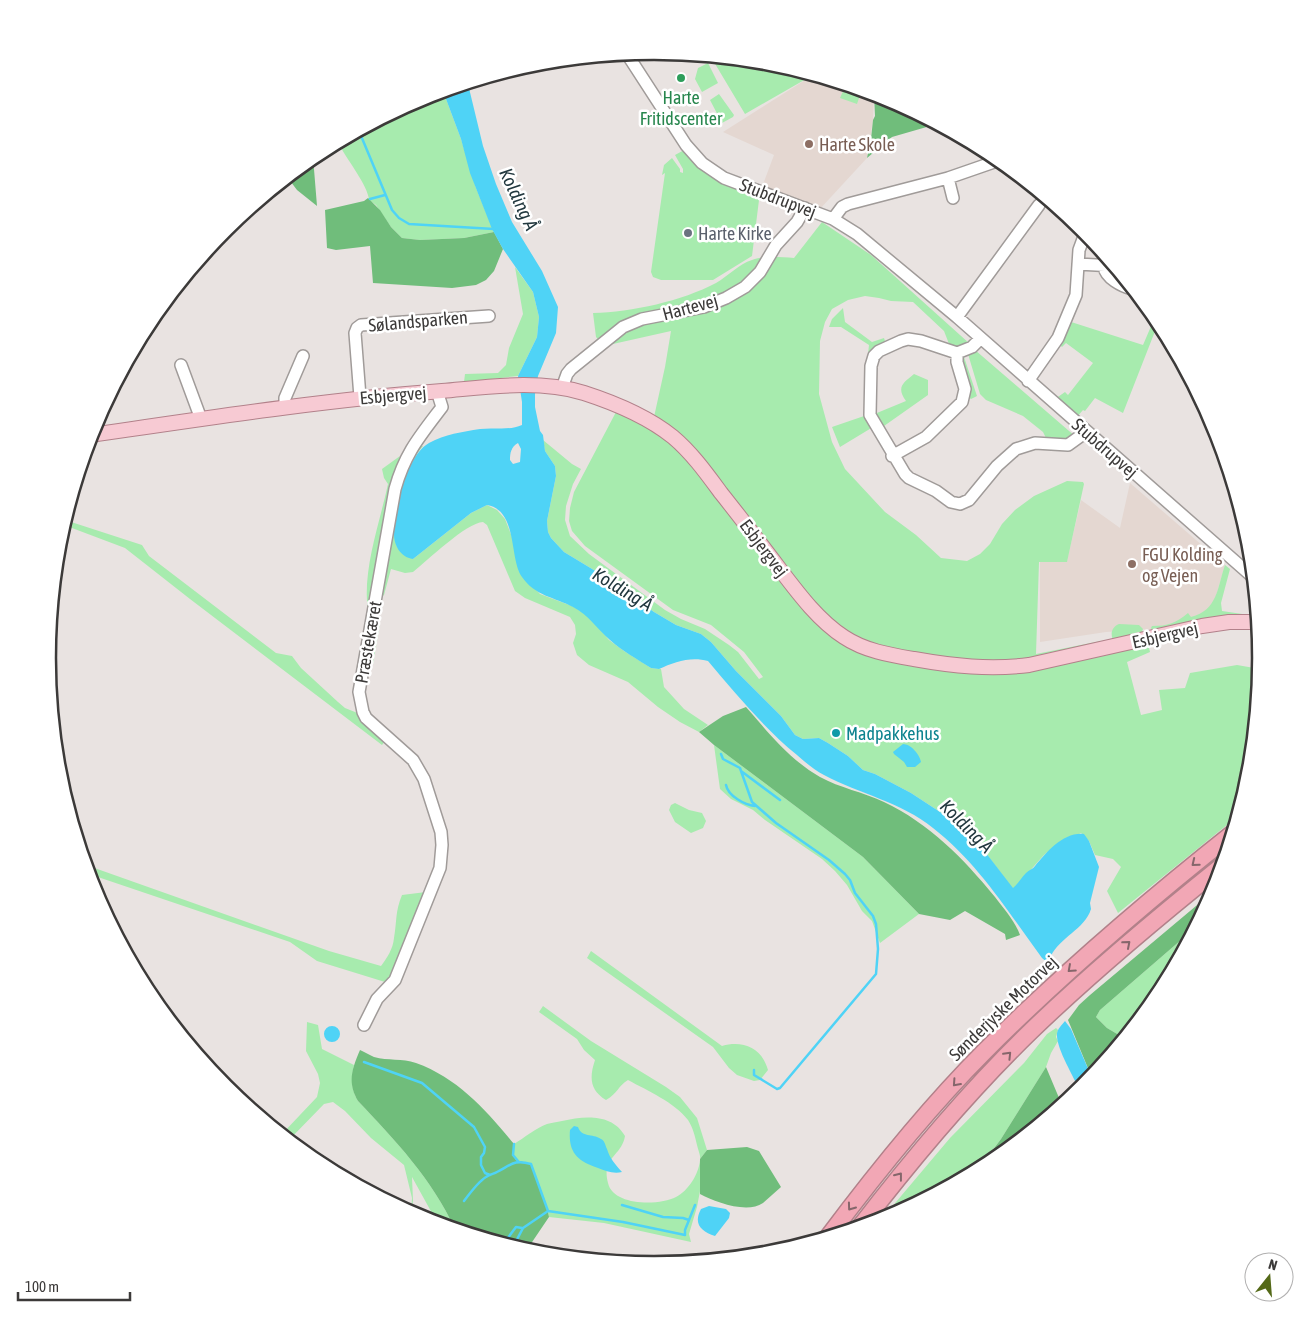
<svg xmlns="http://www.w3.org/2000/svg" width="1309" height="1317" viewBox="0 0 1309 1317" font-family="'Asap Condensed',sans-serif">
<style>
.built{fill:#e4d7d1}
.green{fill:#a7ebae}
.forest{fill:#70bd7b}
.water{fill:#4fd3f6;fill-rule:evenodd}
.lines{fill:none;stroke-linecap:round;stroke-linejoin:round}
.stream{stroke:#4fd3f6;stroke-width:2.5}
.minor-casing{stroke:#a09b99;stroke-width:14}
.major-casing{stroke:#b2818a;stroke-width:16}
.highway-casing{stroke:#b2818a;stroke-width:19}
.minor{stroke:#fff;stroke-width:11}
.major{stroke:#f7cad3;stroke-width:14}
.highway{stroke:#f2a7b5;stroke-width:16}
.oneway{stroke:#85666b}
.leisure-dot{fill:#2e9e5b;stroke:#fff;stroke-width:2}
.education-dot{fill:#8d6e63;stroke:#fff;stroke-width:2}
.worship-dot{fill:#6b7280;stroke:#fff;stroke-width:2}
.culture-dot{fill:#0f9aa8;stroke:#fff;stroke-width:2}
.labels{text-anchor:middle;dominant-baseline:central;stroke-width:5;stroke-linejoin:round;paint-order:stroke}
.leisure-label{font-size:18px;fill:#27864d;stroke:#fff}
.education-label{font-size:18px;fill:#785e54;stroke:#fff;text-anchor:start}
.street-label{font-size:18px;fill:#3c3a39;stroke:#fff}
.worship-label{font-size:18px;fill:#5b616d;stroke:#fff;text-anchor:start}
.culture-label{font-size:18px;fill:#0d838f;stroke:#fff;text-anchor:start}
.water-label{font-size:19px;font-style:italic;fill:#22383f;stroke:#fff}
.rim{fill:none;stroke:#3c3a39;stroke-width:2.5}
</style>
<rect width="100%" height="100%" fill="#e9e3e1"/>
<path class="built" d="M813 75 874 94 873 120 867 158 819 210 762 187 774 155 723 132Z
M1130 483 1225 565 1210 617 1164 628 1106 632 1040 642V562L1067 561 1081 500 1120 528Z"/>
<path class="green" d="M711 57 773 63 813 75 745 114Z
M708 63 718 83 702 92 695 79 698 68Z
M843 84 860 90H857L860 95 857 104 840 98 844 89Z
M443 91 461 139 476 188 494 232 464 238 420 240 402 238 391 227 376 205 369 200C368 185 346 159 338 142L422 98Z
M719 94 734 115 733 117 722 123 710 100Z
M686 149 766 197 764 200H759L752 256 713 280H661L653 277 651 272 665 173 662 175 664 165 672 158 680 169V172L683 173V169L675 155Z
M822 222 871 255 970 344 951 349 944 331 913 302 891 301 879 298 865 296 848 300 832 309 825 322 820 341 819 394 832 442 845 469 885 512 916 535 941 558 967 561 980 554 990 544 1002 524 1015 510 1034 496 1067 481 1083 482 1084 484 1067 562H1039L1036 654 1101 641H1107L1054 656 983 664 900 652 858 640 831 622 654 417 665 367 671 331 604 346 596 337 593 313C632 312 682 301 716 283 728 276 739 264 752 260 764 255 781 257 794 258Z
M515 267 533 292 539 317 537 337 518 376 464 382 465 374 498 373 506 365 509 348 523 314Z
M843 308 845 322 872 342 884 338 886 344 871 354H868L869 345 841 327H829L832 319Z
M1155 317 1159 321 1123 413 1095 398 1085 411 1083 410 1076 418 1055 399 1065 392 1068 395 1093 363 1066 343 1062 347 1059 344 1068 321 1143 345Z
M975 350 1076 437 1064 443 1047 440 1043 432 1023 416 986 400 980 394 968 354Z
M963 354 977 396 971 399 967 396 960 358Z
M914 374 928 380V395L884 426 894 445 900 448 896 451 872 415 906 401C896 387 903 383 914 374Z
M616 412 663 436 684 452 832 634 988 673 1148 644 1150 652 1127 662 1141 715 1162 710 1159 690 1185 688 1190 673 1237 665 1260 669 1250 777 1238 816 1118 913 1107 891 1121 867 1113 859 1095 855 1089 841 1081 833C1071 839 1051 847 1043 856 1033 867 1024 878 1013 889L969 831 911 793 875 774 863 770 848 756 828 743 819 738 803 739 795 735 781 716 736 671 711 642 701 634 676 625 654 612 607 578 564 552 551 538 548 532 547 521 556 476 555 466 545 451 543 440 572 464 581 469 573 484 566 506 565 520 570 536 589 554 665 610 681 619 705 629 729 645 738 652 759 679 763 677 744 652 711 625 673 610 585 546 572 531 569 521 570 508 574 492Z
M867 415 873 427 840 447 832 427Z
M418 446H423C404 468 388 519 397 547L413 559 471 513 487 505 497 510 505 519 512 537 519 571 540 594 572 606 588 615 609 640 624 651 651 668 661 669 664 687 684 709 708 725 699 732 680 722 658 707 628 682 589 665 577 655 573 643 576 634 575 625 570 617 525 598 515 591 487 525 483 522C466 523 428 560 413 572L405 573 391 569 384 595 380 598 402 474Z
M400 456 391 490 368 613C362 570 379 526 388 484L384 478 382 469Z
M65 520 142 545 149 556 276 653 292 656 301 668 338 702 345 708 360 714 385 741 382 745 190 599 125 548 64 525Z
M1225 565 1230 569 1221 603 1222 611 1249 615V617L1156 631 1152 630 1151 628 1152 626C1168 626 1176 623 1188 613L1191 617C1218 610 1217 588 1225 565Z
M380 623 373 664 367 665 375 624Z
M1119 624 1139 625 1143 629 1141 634 1113 640C1110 633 1112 627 1119 624Z
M714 745 863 857 919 914 880 943 872 921 862 911 847 885 835 871 822 859 765 820 753 810 731 799 720 789Z
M675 803 689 810 702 813 706 821 703 828 691 833 675 822 669 810 671 805Z
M86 865 329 951 381 966C387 958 393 949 394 938 397 921 395 912 402 895L426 892 394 971 385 982 317 961 290 942 89 874Z
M1196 927 1159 996 1124 1038 1107 1028 1096 1017 1100 1010Z
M591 951 722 1046C743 1040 762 1048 768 1070L760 1080 754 1081 737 1075 729 1068 713 1047 587 958Z
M543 1006 591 1041 666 1087 680 1097 697 1118 707 1150 700 1159V1191L697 1207 689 1234 691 1242 604 1223 549 1217 546 1203 531 1164 518 1161 513 1154 514 1144C524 1138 536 1128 547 1124 551 1123 557 1122 562 1121 584 1116 612 1113 625 1136 622 1156 601 1157 608 1183 613 1206 659 1206 676 1197 688 1191 699 1174 700 1160 701 1156 698 1150 697 1145 695 1136 693 1128 688 1120 674 1102 648 1091 628 1080 618 1086 618 1093 606 1100 590 1090 589 1078 595 1060L584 1050 577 1039 539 1012Z
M307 1022 318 1025 322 1049 354 1065C351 1078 351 1089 358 1101 395 1140 432 1179 455 1229L438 1224 412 1177 413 1201 411 1213 412 1198 404 1165 371 1138 345 1111 333 1102 324 1104 289 1140 282 1134 317 1097 320 1083 318 1074 306 1051Z
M1056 1028 1058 1030 1056 1037 1058 1041 1051 1053 1046 1067 1001 1139 975 1172 880 1221 950 1138 1024 1063 1047 1034Z"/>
<path class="forest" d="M874 94 887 98 937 124 892 137 867 158 870 144 872 141 871 139 873 120 875 116Z
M313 157 317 206 297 190 288 178Z
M368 198 380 210 391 227 402 238 420 240 464 238 494 232 503 249 494 271 486 280 476 285 452 288 373 283 370 246 336 250 327 248 325 210 364 201Z
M746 707C768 732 790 760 820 777 840 788 863 792 884 802 930 824 963 858 995 897 1004 909 1015 921 1020 935L1006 940 1005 934 965 911 950 920 919 914 863 857 714 745 699 732 723 716Z
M1215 890 1196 927 1100 1010 1096 1017 1107 1028 1124 1038 1092 1078 1068 1020 1079 1005 1090 995Z
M360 1050C365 1052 369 1055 374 1057 388 1061 402 1058 416 1063 458 1078 487 1111 514 1144L513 1154 516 1160 531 1164 546 1203 549 1217 526 1251 455 1229C432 1179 395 1140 358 1101 347 1082 352 1069 360 1050Z
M1046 1067 1062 1105 1064 1104 991 1163 976 1172 1001 1139Z
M747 1147 759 1151 781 1187C775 1192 769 1198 763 1203 747 1214 715 1202 700 1194V1159L707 1150Z"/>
<path class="water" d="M468 84 483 146 496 184 512 222 542 271 558 307 556 333 538 376 535 394V407L540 431 543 435 545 451 555 466 556 476 547 521 548 532 551 538 564 552 607 578 654 612 676 625 701 634 711 642 736 671 781 716 795 735 803 739 819 738 828 743 848 756 863 770 875 774 911 793 969 831 1013 888C1018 884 1021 878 1026 873 1029 870 1033 869 1035 866 1047 852 1063 832 1084 834L1089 841 1099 867 1090 903 1091 909C1085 929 1059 938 1051 956L1052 962 1049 964 1042 958C1008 912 979 864 933 828 901 802 860 794 824 775 814 770 805 762 797 755 764 728 736 694 708 661 691 656 674 662 659 669L651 668C637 659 622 651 610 640 596 628 590 616 573 607 554 597 535 596 522 577 509 559 518 510 487 505L471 513 413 559C400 557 394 545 394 534 393 510 407 455 429 443 445 434 462 432 480 429 494 427 509 431 522 425V402L518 376 537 337 539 317 533 292 503 249 492 229 470 173 461 139 443 91ZM518 443 521 449 520 462 513 464 510 460C510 453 511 447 518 443Z
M903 744C911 744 920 755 921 762L915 767H907L904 762 894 754 893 752Z
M1065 1021 1071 1029 1092 1078 1080 1091C1074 1077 1056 1048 1057 1034 1057 1029 1062 1025 1065 1021Z
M324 1034a8 8 0 1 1 16 0a8 8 0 1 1-16 0Z
M574 1126 578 1127C582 1138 592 1133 601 1139 605 1141 605 1145 607 1149 610 1159 615 1164 622 1172 613 1174 606 1171 598 1168 578 1161 568 1153 570 1130Z
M709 1206 726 1209 730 1213 729 1218 715 1236C701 1231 693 1224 701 1209Z"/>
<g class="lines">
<path class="stream" d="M359 131 392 210 399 218 409 224 494 229
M370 199 385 195
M721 754 723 759 740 768 741 771 780 800
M741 771 752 802 776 823 829 860 845 874 850 880 855 893 873 916 876 924 878 949 876 974 780 1088 777 1089 754 1075V1070
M726 785C728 796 745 805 755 806
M364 1062 422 1083 474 1127 485 1147 484 1153 481 1157V1165L485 1173 490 1175
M514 1144 513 1155 518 1161
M464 1201C470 1193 478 1182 486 1177 490 1174 494 1174 497 1172 511 1165 514 1159 531 1164L548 1211
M622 1205 663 1217 683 1218 689 1220
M488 1239 495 1237 504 1243 516 1227 522 1228
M513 1247 523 1228 548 1211 623 1222 685 1235V1230L695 1205"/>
<g class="minor-casing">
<path id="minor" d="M627 54 686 145 702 163 724 178 833 219 857 234 957 317 1254 578
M948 178 953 198
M833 219 842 207 848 204 948 178 1000 160
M1078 264 1114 266
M1104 267C1106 278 1121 286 1132 289
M957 317 1039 205
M980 339 972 347 957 353 921 341 908 339 901 341 879 351 874 356 871 366 870 415 905 474 909 478 936 491 951 502 960 504 969 500 997 466 1016 449 1035 443 1068 445 1086 432
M181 365 201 419
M1028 381 1058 338 1076 295 1079 250 1086 231
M562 388 567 374 571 369 623 327 642 319 704 307 726 298 745 287 760 272 776 245 797 222 805 208
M360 397 355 333 357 328 361 325 489 316
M285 407V398L303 356
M892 456 926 437 962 402 965 389 957 362V353
M364 1025 377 999 395 980 440 868 442 845 441 832 424 779 413 760 366 718 363 712 359 692 395 489C405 453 420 436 442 407L437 391"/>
</g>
<g class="major-casing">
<path id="major" d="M91 435C208 418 324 400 442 391 488 387 538 379 584 393 615 403 647 416 673 437 692 453 707 474 721 493 741 518 760 543 779 568 798 593 818 620 844 637 865 651 890 655 914 659 953 666 990 670 1029 665L1202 626 1229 622H1258"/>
</g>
<g class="highway-casing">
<path id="highway" d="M859 1228C912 1159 968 1092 1031 1031 1092 972 1157 918 1223 865
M828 1237C876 1173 927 1109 984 1052 1062 974 1146 902 1233 833"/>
</g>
<use href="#minor" class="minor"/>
<use href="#major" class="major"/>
<use href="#highway" class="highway"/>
</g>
<defs><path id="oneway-chevron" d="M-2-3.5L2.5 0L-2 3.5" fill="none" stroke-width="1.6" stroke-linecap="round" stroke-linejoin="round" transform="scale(1.25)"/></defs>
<g class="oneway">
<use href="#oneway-chevron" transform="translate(1195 863) rotate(141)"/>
<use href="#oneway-chevron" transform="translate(1127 944) rotate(-41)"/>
<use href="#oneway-chevron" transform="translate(1071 969) rotate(138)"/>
<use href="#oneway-chevron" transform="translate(1008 1055) rotate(-46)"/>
<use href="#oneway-chevron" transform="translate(956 1083) rotate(132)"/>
<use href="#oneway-chevron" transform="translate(899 1176) rotate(-52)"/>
<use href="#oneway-chevron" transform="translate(851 1207) rotate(126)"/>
</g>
<circle class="leisure-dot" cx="681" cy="78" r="5"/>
<g class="education-dot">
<circle cx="809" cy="144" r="5"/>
<circle cx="1132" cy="564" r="5"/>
</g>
<circle class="worship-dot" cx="688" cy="233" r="5"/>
<circle class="culture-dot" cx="836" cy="733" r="5"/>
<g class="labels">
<g class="leisure-label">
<text x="681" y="97">Harte<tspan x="681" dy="21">Fritidscenter</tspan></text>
</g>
<g class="education-label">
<text x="819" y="144">Harte Skole</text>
<text x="1142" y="554">FGU Kolding<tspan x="1142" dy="21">og Vejen</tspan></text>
</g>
<g class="street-label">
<text transform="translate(778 198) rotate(21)">Stubdrupvej</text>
<text transform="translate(690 307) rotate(-15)">Hartevej</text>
<text transform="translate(418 321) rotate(-5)">Sølandsparken</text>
<text transform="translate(393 395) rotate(-5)">Esbjergvej</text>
<text transform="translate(1105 448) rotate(41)">Stubdrupvej</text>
<text transform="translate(764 548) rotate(53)">Esbjergvej</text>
<text transform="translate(1165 635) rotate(-13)">Esbjergvej</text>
<text transform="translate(368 642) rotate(-80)">Præstekæret</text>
<text transform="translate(1003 1008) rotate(-44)">Sønderjyske Motorvej</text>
</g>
<g class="worship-label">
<text x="698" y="233">Harte Kirke</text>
</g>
<g class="culture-label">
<text x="846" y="733">Madpakkehus</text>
</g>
<g class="water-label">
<text transform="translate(519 199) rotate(65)">Kolding Å</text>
<text transform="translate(623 589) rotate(31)">Kolding Å</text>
<text transform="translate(967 826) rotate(45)">Kolding Å</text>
</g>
</g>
<path d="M0 0H1309V1317H0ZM56 658a598 598 0 1 1 1196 0a598 598 0 1 1-1196 0Z" fill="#fff" fill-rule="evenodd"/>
<path class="rim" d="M56 658a598 598 0 1 1 1196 0a598 598 0 1 1-1196 0Z"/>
<g transform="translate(1269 1277) rotate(17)"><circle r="24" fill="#ffffff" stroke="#b1b0b0"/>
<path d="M0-4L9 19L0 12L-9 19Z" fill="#546918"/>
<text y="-8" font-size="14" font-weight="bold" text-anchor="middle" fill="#3c3a39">N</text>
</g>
<path d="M18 1292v8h112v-8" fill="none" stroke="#3c3a39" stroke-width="2.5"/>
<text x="25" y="1292" font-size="15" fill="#3c3a39" stroke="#ffffff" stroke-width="4" paint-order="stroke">100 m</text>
</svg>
